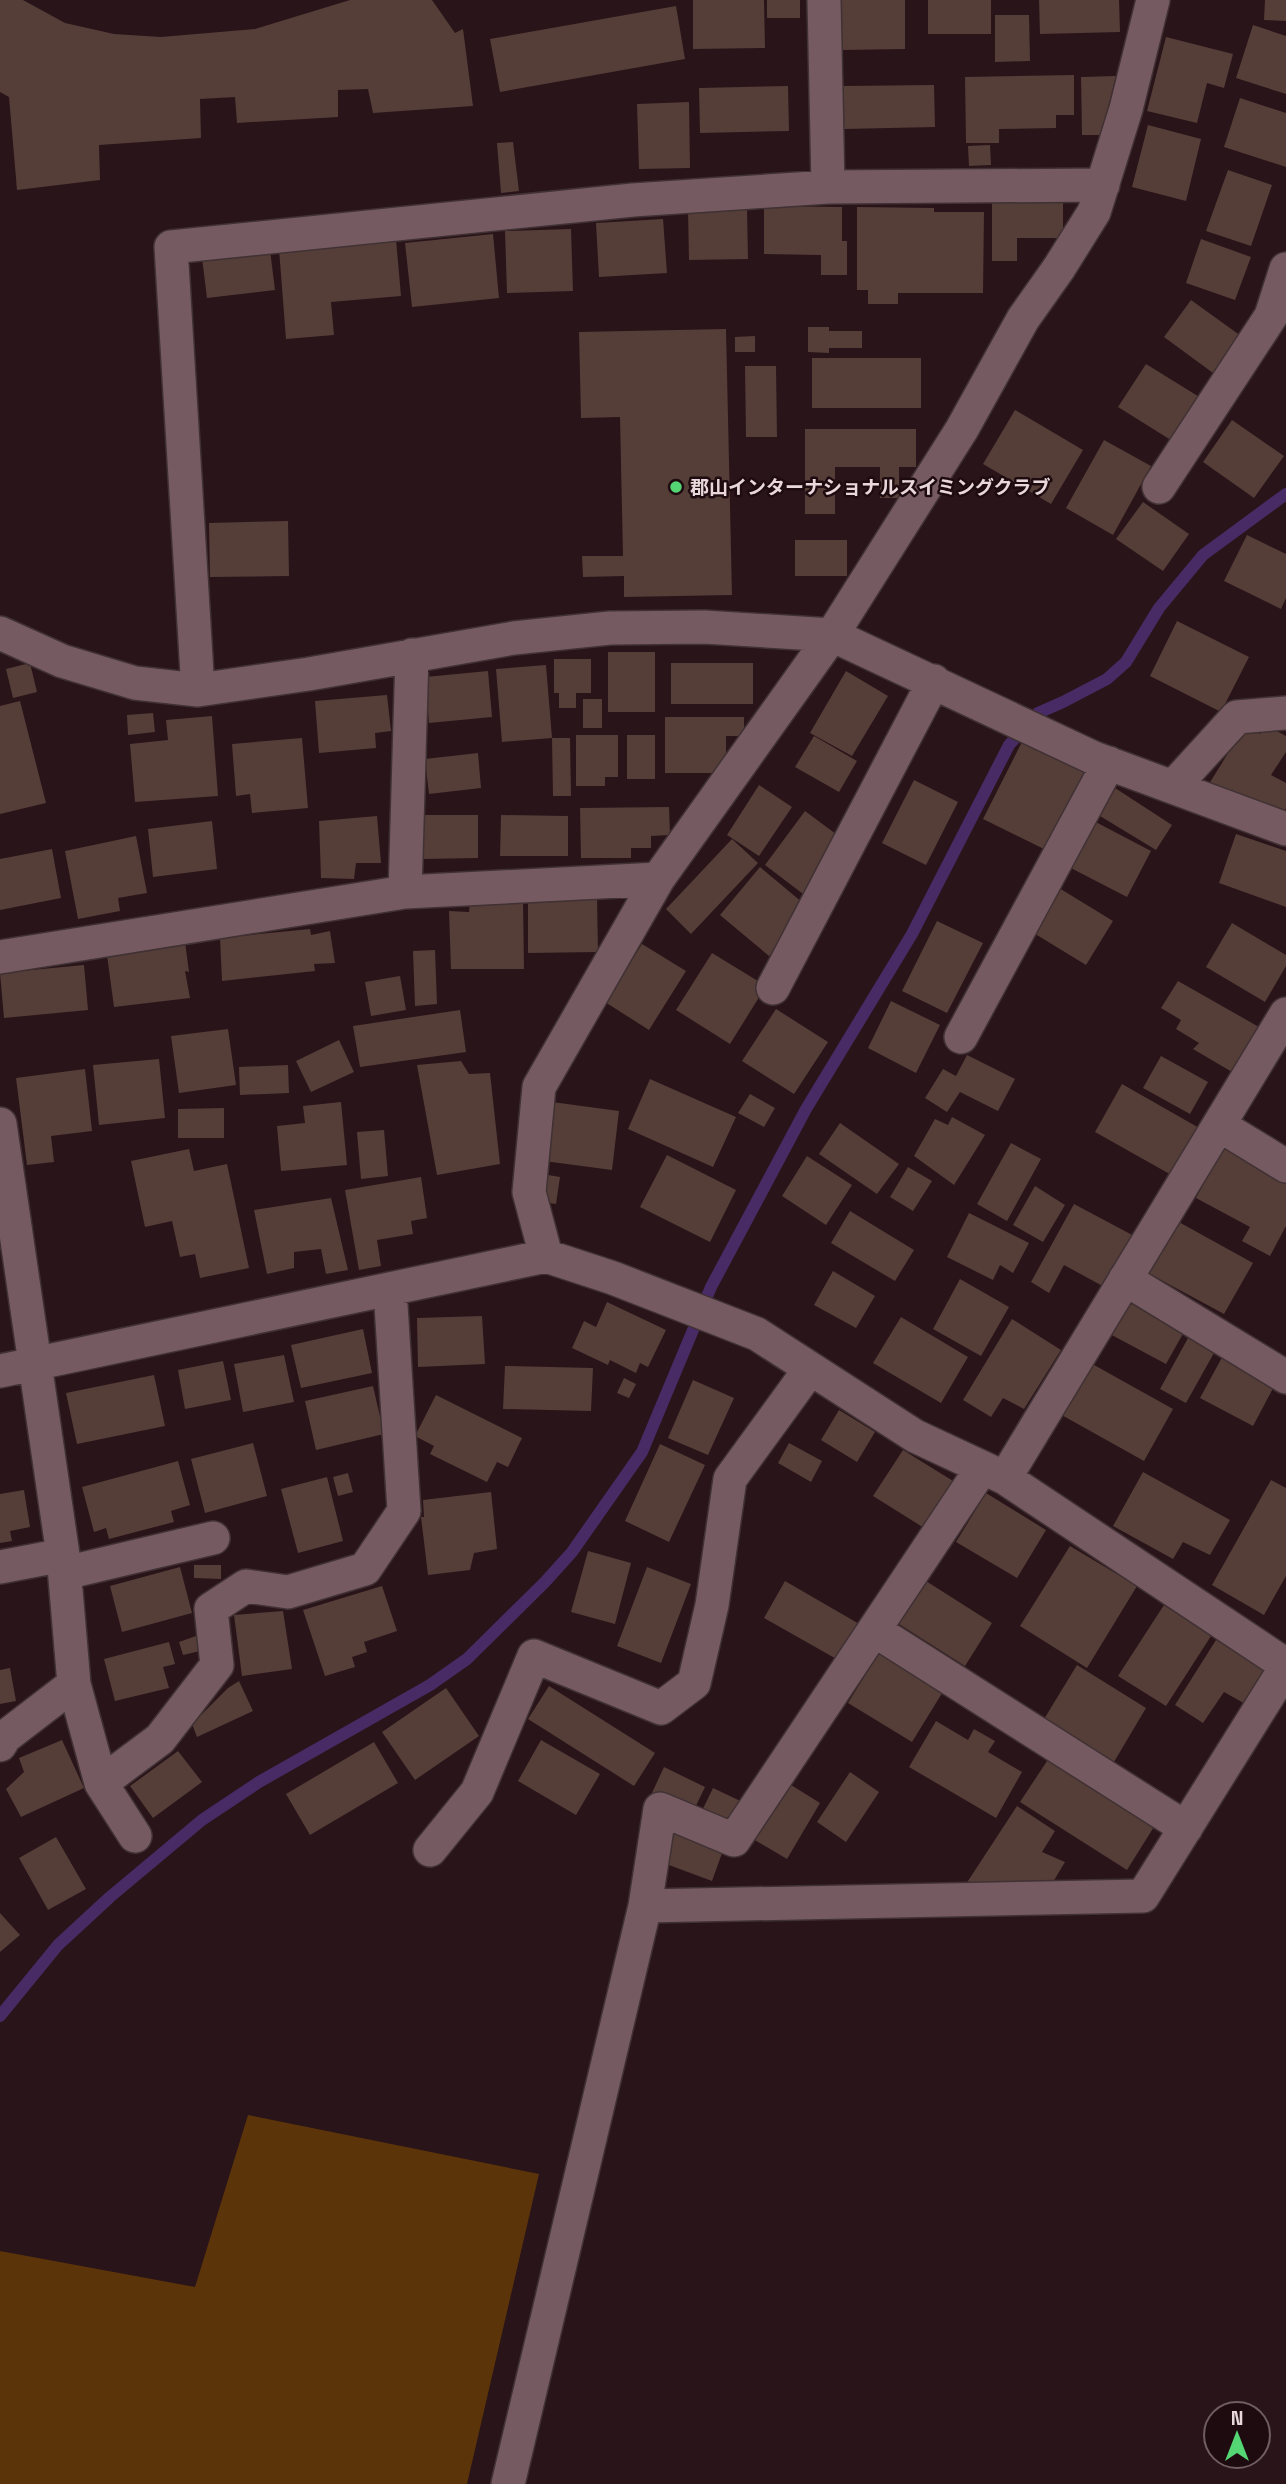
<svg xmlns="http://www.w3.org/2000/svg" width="1286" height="2484" viewBox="0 0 1286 2484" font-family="'Space Grotesk','Noto Sans JP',sans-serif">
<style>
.pitch{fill:#5b3409}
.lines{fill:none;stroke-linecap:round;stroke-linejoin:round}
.stream{stroke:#482b65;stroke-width:12}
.building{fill:#553d38}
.street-casing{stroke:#403134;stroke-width:36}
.street{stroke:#755b61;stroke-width:33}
.poi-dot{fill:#53d673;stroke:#1e0b10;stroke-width:2.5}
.labels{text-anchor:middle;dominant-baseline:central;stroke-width:5;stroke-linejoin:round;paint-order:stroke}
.poi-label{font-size:19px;font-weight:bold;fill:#e8d8dc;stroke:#1e0b10;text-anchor:start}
</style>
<rect width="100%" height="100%" fill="#291419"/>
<path class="pitch" d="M248 2115 539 2174 467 2484H0V2251L195 2287Z"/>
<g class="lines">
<path class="stream" d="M0 2016 58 1945 110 1897 202 1820 259 1782 430 1685 467 1659 545 1582 572 1552 642 1452 711 1287 806 1109 912 934 1009 745 1038 713 1063 702 1107 679 1126 662 1159 608 1203 555 1286 494"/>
</g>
<path class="building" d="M0 0H23L65 23 114 34 161 37 255 29 350 0H432L455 33 463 29 473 106 373 113 368 89 338 90V117L237 123 235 97 200 99 201 138 99 145 100 180 17 190 9 97 0 92Z
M693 0H764L765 48 693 49Z
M767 0H800V18H767Z
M842 0H905V49L842 50Z
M928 0H991V34H928Z
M1039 0H1119L1120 32 1040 34Z
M1265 0H1286V21L1264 20Z
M676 6 685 59 500 92 490 39Z
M995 15H1029L1030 61 995 62Z
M1253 25 1286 36V94L1236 78Z
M1166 37 1233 54 1224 88 1207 83 1197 123 1147 111Z
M1074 75V115H1056V128L999 129V143H966L965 77Z
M1116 76 1101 135H1082L1081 77Z
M934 85 935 127 844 129 843 86Z
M788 86 789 131 700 133 699 88Z
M1240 98 1286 113V167L1224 147Z
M689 102 690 168 639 169 637 104Z
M1148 125 1201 139 1186 201 1132 187Z
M513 142 519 191 501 193 497 143Z
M990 145 991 165 969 166 968 146Z
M1228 170 1272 185 1251 246 1206 231Z
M992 197H1063V238H1017V261H992Z
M764 206 842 207V241H847V275H821V255L764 254Z
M857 207 934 208V212H984L983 293H898V304H868V290H857Z
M747 208 748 259 689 260 688 210Z
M663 219 667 273 599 277 596 223Z
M571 229 573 291 507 293 505 231Z
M493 234 499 298 412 307 405 243Z
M396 239 401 296 331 302 334 335 286 339 279 249Z
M1201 239 1251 257 1235 300 1186 283Z
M270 250 275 290 207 298 202 258Z
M1191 300 1241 336 1213 373 1164 337Z
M808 327H829V331H862V348H829V353L808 352Z
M726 329 732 595 624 597V576L583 577 582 556H623L620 417 581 418 579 332Z
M755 336V352H735V337Z
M812 358H921V408H812Z
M1146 364 1201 398 1174 442 1118 407Z
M745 366H776L777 437H746Z
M1015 410 1083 450 1051 504 983 464Z
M1232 420 1284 456 1254 498 1203 462Z
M805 429H916V467H899V498H880V467H835V514H805Z
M1104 440 1151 466 1113 535 1066 508Z
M1143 502 1189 534 1163 571 1116 539Z
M288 521 289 576 210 577 209 523Z
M1247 535 1286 554V598L1281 609 1224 581Z
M795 540H847V576H795Z
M1177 621 1249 657 1221 712 1150 676Z
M608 652H655V712H608Z
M554 659H591V693H576V708H559V693H554Z
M30 663 37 692 13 698 6 669Z
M671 663H753V704H671Z
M546 665 552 738 502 742 496 669Z
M488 671 492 717 429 723 425 677Z
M846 671 888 696 852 756 810 733Z
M387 695 391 731 375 733 376 748 319 753 315 701Z
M583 699H602V728H583Z
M20 701 46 803 0 814V706Z
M153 713 155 732 128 735 127 715Z
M212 716 218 796 135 802 130 744 168 740 166 720Z
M665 717H744V736H726V773H665Z
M1246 724 1260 734 1266 725 1286 736V752L1271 775 1286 783V808L1283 816 1209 784Z
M576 735H618V777H605V786H576Z
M627 735H655V779H627Z
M814 736 857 761 839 792 795 767Z
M302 738 308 808 252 813 250 794 236 796 232 744Z
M552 738H570L571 796H553Z
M1023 740 1086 771 1046 850 983 819Z
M478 753 481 788 429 794 425 759Z
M914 780 958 802 926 865 882 843Z
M759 785 792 807 759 856 727 835Z
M1112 786 1172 825 1156 850 1095 813Z
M669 807 670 835 651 836V848H631V858H581L580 808Z
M805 811 848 843 807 897 765 865Z
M422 815H478V858L423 859Z
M501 815 568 816V856H500Z
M377 816 381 863H356L354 879 321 878 319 821Z
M1090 819 1151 851 1127 897 1065 865Z
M212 821 217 869 153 877 148 829Z
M1236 834 1286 851V907L1219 883Z
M136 836 147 893 118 898 120 911 78 919 65 851Z
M732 839 758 863 691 934 666 909Z
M52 849 61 898 0 910V859Z
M760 867 809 908 769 956 720 915Z
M1059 888 1113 921 1086 965 1032 932Z
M597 897 598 952 528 953V898Z
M523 899 524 969H451L449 911 469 912 470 901Z
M937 921 983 943 947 1013 902 991Z
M1232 923 1286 955V966L1265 1002 1206 967Z
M310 929 311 935 330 931 335 963 314 964 315 971 222 981 220 938Z
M185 942 189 972 185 971 190 998 114 1007 107 955Z
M642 944 686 971 649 1030 605 1002Z
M435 950 437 1004 415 1006 413 951Z
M712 953 766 986 730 1044 676 1010Z
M84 965 88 1010 4 1018 0 973Z
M400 976 406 1010 371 1016 365 982Z
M1178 981 1259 1027 1232 1072 1193 1049 1199 1043 1176 1029 1181 1020 1161 1008Z
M891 1001 940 1025 916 1073 868 1048Z
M776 1009 828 1042 794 1094 742 1061Z
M460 1010 466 1052 360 1067 353 1026Z
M228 1029 236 1085 179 1093 171 1036Z
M339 1040 354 1072 311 1092 296 1061Z
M967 1055 1015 1079 998 1111 960 1092 947 1112 925 1098 943 1069 956 1076Z
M1161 1056 1208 1082 1190 1114 1143 1088Z
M159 1059 165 1118 99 1125 93 1065Z
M461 1061 469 1074 490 1073 500 1164 437 1175 417 1065Z
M288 1065 289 1093 240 1095 239 1067Z
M85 1069 92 1131 51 1136 54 1162 27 1165 16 1078Z
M650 1079 736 1117 713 1167 628 1129Z
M1122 1084 1201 1129 1175 1177 1095 1132Z
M750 1094 775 1108 764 1127 738 1113Z
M341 1102 347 1165 281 1171 277 1126 305 1123 303 1106Z
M552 1102 619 1111 612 1170 544 1161Z
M224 1108V1138H178V1109Z
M952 1117 985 1135 954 1185 914 1156 935 1119 948 1125Z
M840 1123 899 1164 877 1194 819 1154Z
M384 1130 388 1176 361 1179 357 1132Z
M1226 1142 1286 1175V1226L1270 1256 1242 1241 1250 1227 1196 1198Z
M1011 1143 1041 1159 1007 1221 977 1204Z
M189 1149 194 1171 227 1164 249 1268 200 1278 195 1254 180 1257 172 1221 145 1227 131 1161Z
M667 1155 736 1190 710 1242 640 1207Z
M807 1156 852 1185 826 1225 782 1196Z
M908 1167 932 1181 913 1211 890 1197Z
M542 1174 560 1177 556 1204 538 1201Z
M421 1177 427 1218 411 1221 413 1234 377 1240 381 1266 359 1270 345 1190Z
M1035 1186 1065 1205 1043 1242 1013 1225Z
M331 1198 348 1270 326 1274 321 1249 294 1252V1268L267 1274 254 1210Z
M1074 1204 1136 1237 1108 1289 1064 1265 1049 1293 1031 1282Z
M850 1211 914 1250 895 1281 831 1243Z
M969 1213 1029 1243 1013 1273 1000 1265 993 1280 947 1257Z
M1177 1221 1253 1263 1224 1314 1148 1273Z
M833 1271 875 1296 856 1328 814 1305Z
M960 1279 1009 1307 981 1356 933 1329Z
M1131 1292 1189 1323 1166 1364 1108 1333Z
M607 1302 666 1330 648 1367 640 1363 636 1373 610 1360 608 1365 572 1348 584 1321 596 1327Z
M482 1316 485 1364 418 1367 417 1318Z
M901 1317 968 1357 941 1403 873 1363Z
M1012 1319 1061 1350 1024 1409 1003 1398 991 1417 963 1400Z
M363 1329 372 1373 301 1388 291 1345Z
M1193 1329 1219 1344 1186 1403 1160 1389Z
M1226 1350 1279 1377 1253 1426 1200 1398Z
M284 1355 294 1402 243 1412 234 1364Z
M223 1361 231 1400 185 1409 178 1370Z
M1087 1361 1173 1409 1144 1461 1058 1413Z
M505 1366 593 1368 591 1411 503 1409Z
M154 1375 165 1426 77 1444 66 1393Z
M624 1378 636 1384 629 1398 617 1393Z
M693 1380 734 1398 708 1455 668 1438Z
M373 1386 384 1434 316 1450 305 1401Z
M436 1395 522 1438 508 1467 497 1462 487 1482 430 1454 434 1446 415 1436Z
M839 1410 875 1432 857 1462 821 1440Z
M253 1443 267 1496 205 1513 191 1459Z
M789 1443 822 1461 811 1482 778 1463Z
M660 1444 705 1465 669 1542 625 1521Z
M903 1450 958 1484 929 1531 873 1496Z
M178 1461 190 1505 171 1511 174 1522 109 1539 106 1528 94 1532 82 1487Z
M1143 1472 1230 1520 1210 1555 1183 1542 1173 1559 1113 1526Z
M348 1473 353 1492 338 1496 333 1477Z
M327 1477 343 1541 298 1553 281 1489Z
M1271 1480 1286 1488V1576L1264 1615 1212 1585Z
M24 1490 30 1527 10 1531 12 1541 0 1543V1494Z
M491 1492 497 1549 474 1553 470 1570 428 1575 421 1517H424L423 1500Z
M986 1493 1046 1530 1017 1578 956 1542Z
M1070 1546 1137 1586 1087 1668 1020 1626Z
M588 1551 631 1563 615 1624 571 1612Z
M194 1565H221V1579L194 1578Z
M180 1567 192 1613 122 1632 110 1586Z
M647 1567 691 1584 661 1663 617 1646Z
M785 1581 861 1625 840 1661 764 1618Z
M926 1581 992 1623 965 1666 899 1624Z
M382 1586 397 1631 364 1642 367 1652 352 1657 355 1667 325 1676 303 1610Z
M1164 1605 1211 1636 1166 1706 1118 1676Z
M283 1611 292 1669 242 1676 234 1615Z
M196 1636 200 1651 183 1655 179 1642Z
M1216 1640 1270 1672 1249 1706 1224 1692 1203 1723 1175 1705Z
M169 1642 175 1664 163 1667 169 1688 115 1701 104 1659Z
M880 1651 944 1690 912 1742 848 1703Z
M1077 1665 1146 1708 1111 1767 1041 1724Z
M10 1668 16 1701 0 1704V1670Z
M239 1681 253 1711 197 1737 192 1724 228 1688Z
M549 1686 655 1753 634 1786 528 1719Z
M446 1688 479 1736 415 1780 382 1732Z
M936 1721 968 1740 974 1729 995 1741 988 1752 1022 1772 996 1818 909 1767Z
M62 1740 84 1788 21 1817 6 1789 24 1772 19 1758Z
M541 1740 600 1774 576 1815 518 1781Z
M374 1742 398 1783 310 1835 286 1794Z
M178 1751 202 1782 153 1818 130 1786Z
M1051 1755 1157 1822 1127 1870 1020 1802Z
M664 1767 705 1787 692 1814 651 1795Z
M850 1772 879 1792 846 1842 817 1822Z
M783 1780 820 1803 787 1859 748 1836Z
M713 1788 751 1806 737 1835 699 1817Z
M1017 1806 1055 1831 1042 1852 1065 1862 1053 1882 966 1884Z
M671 1825 725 1845 712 1881 658 1861Z
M56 1837 86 1889 48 1910 19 1858Z
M0 1913 20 1935 0 1952Z"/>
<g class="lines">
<g class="street-casing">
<path id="street" d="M824 0 828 187
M1153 0 1126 109 1094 212 1059 268 1023 319 962 429 832 635 658 879 539 1087 529 1192 546 1256 613 1278 757 1334 915 1436 1005 1478 1286 1665
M1159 487 1271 316 1286 269
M0 633 62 661 135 683 198 690 309 674 514 638 610 628 704 627 832 635 1094 758 1286 829
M198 690 171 247 633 200 828 187 1103 185
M1173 787 1237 717 1286 713
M405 892 412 655
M0 957 405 892 658 879
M773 988 934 681
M961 1037 1109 763
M0 1124 63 1555 74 1684 101 1783 135 1836
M1219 1125 1286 1166
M1125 1279 1286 1377
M0 1371 546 1256
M1005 1478 1286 1014
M0 1567 63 1555
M65 1573 213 1538
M874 1630 1186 1828
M0 1745 5 1737 74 1684
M101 1783 160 1739 217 1665 211 1609 246 1586 288 1592 365 1569 404 1511 390 1289
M430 1850 477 1792 534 1656 661 1708 694 1683 712 1605 730 1479 810 1369
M645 1906 660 1809 734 1840 982 1468
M508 2484 645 1906 1143 1896 1286 1667"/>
</g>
<use href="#street" class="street"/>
</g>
<circle class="poi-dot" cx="676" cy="487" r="7"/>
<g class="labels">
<g class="poi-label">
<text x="690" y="487">郡山インターナショナルスイミングクラブ</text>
</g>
</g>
<g transform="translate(1237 2435)"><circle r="33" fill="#1e0b10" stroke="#6f5d62" stroke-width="2"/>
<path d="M0-5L12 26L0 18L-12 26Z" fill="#53d673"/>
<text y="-10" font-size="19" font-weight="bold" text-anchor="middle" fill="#e8d8dc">N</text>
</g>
</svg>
